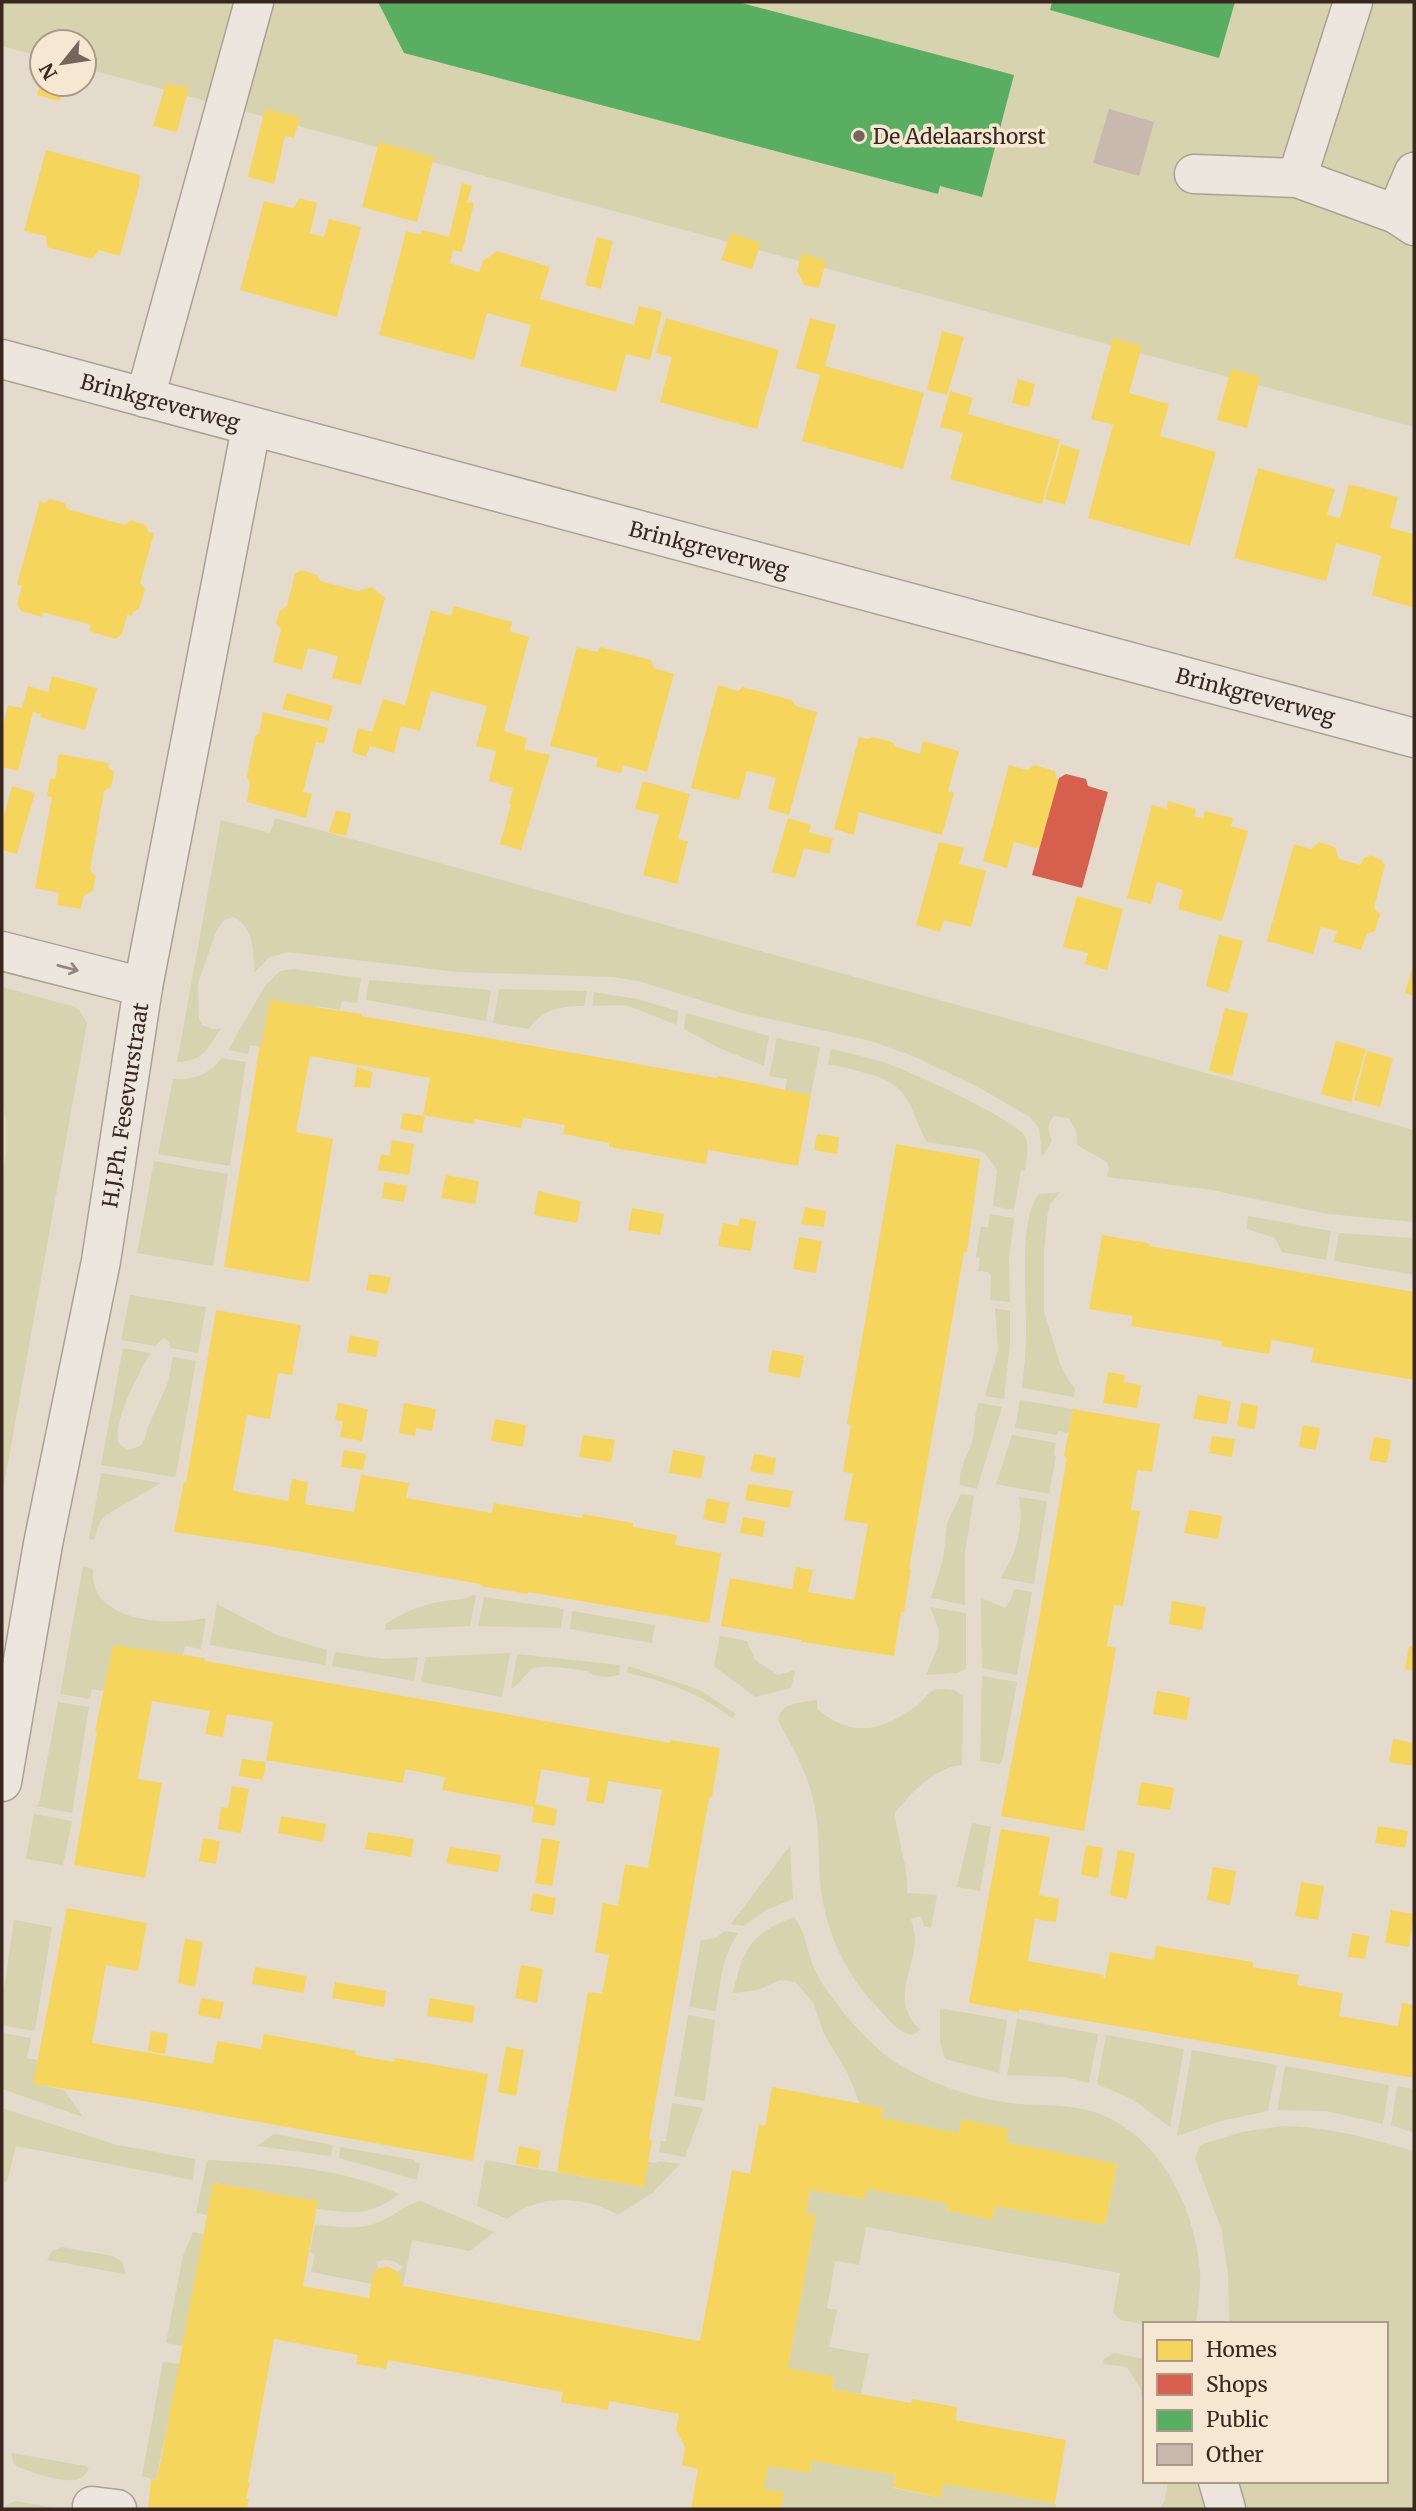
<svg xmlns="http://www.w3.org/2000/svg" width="1416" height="2511" viewBox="0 0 1416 2511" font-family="Merriweather,serif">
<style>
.green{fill:#d7d3af}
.homes{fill:#f6d55c}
.shops{fill:#d6604d}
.public{fill:#5aae61}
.building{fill:#c8b8ae}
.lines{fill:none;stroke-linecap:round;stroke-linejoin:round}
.minor-casing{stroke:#aaa096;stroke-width:41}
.minor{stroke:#ece6de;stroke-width:38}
.oneway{stroke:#92867e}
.poi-dot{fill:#74665b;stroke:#f6e7d2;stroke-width:2.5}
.labels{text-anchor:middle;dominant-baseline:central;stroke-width:7;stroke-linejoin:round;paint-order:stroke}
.poi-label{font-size:21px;fill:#38271e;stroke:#f6e7d2;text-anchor:start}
.street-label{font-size:21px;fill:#38271e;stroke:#f6e7d2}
</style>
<rect width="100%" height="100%" fill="#e4dbcd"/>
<path class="green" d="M2 2H1414V427L84 68V42H42V57L2 46Z
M275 818 1414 1130V1222L1328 1214 1206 1189 1107 1177 1109 1168 1107 1162 1077 1145 1076 1130 1068 1118 1054 1116C1046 1126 1048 1130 1052 1141L1042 1157 1039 1128 1030 1117 978 1087 913 1056 871 1041 742 1013 638 981 613 977 458 972 288 952 270 957 254 973C254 953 254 927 233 917L223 921 216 932 198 983 199 1018 202 1025 212 1029H221C206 1049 205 1061 177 1062L221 820 270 833Z
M294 969 361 978 357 1003 342 1001 340 1010 317 1006 260 1047 250 1045 248 1054 228 1050 265 986 280 971Z
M369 980 491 990 486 1021 366 1000Z
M2 987 72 1006 80 1011 87 1023 2 1496V1188L6 1152V1120L2 1101Z
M499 989 587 991 584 1006C563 1005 540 1010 529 1029L493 1023Z
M594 992 637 999 678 1011 677 1025 626 1005 592 1006Z
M686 1013 769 1036 764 1066 719 1048 684 1029Z
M777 1038 820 1047 811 1095 785 1090 787 1079 769 1076Z
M831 1049C848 1053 866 1057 883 1062 905 1069 1020 1121 1026 1138 1029 1147 1026 1162 1025 1171L1021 1170 1014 1210 993 1206 997 1170 985 1154 978 1150 927 1142C907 1106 913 1085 865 1073 853 1070 841 1065 828 1065Z
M222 1058 246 1062 230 1166 158 1154 173 1079C194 1080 208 1075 222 1058Z
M154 1161 228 1174 213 1266 137 1253Z
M1060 1192 1050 1204 1048 1211 1044 1251V1311L1060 1364 1069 1381 1075 1388 1074 1397 1022 1388C1024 1370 1026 1352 1026 1333 1027 1300 1018 1218 1039 1194Z
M990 1214 1014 1218 1009 1259 1010 1302 990 1300 991 1276 988 1272 978 1271 980 1258 976 1257 981 1227H988Z
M1248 1216 1331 1231 1326 1260 1282 1252 1275 1238 1247 1229Z
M1339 1233 1414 1238V1275L1334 1261Z
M130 1295 206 1307 198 1353 171 1348 168 1341 164 1338 155 1346 121 1340Z
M995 1308 1010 1311V1343L1004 1399 985 1396 998 1349Z
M123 1348 151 1353C141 1368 111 1425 119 1443 122 1447 124 1447 128 1450L140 1446 145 1439 147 1429 167 1385 173 1357 196 1361 176 1475 174 1477 101 1465Z
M1020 1400 1073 1409 1068 1433 1058 1431V1435L1015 1428Z
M979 1403 1002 1407 977 1489 960 1485C958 1469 967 1457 972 1442 976 1428 973 1416 979 1403Z
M1012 1435 1056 1443 1054 1455 1056 1456 1049 1494 996 1484Z
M101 1473 161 1483 106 1515 100 1522 94 1540 89 1539Z
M961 1494 974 1496 965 1552V1605L931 1598 943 1559 947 1523Z
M1019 1497 1047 1501 1034 1584 1000 1578C1017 1555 1024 1525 1019 1497Z
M83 1566 93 1569C88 1623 170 1626 206 1618L201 1649 185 1646 183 1655 113 1646 105 1689 102 1691 92 1689 90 1699 60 1694Z
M1014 1589 1032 1592 1017 1675 982 1668 981 1598 1005 1608 1011 1599Z
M472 1595 476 1596 470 1626 385 1630 386 1624C405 1611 422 1605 444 1601 454 1599 463 1601 472 1595Z
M484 1597 564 1609 561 1628 478 1626Z
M217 1604 277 1635 327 1650 325 1665 210 1645Z
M930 1607 966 1613V1668L958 1673 926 1675 938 1646 939 1630Z
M572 1611 655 1625 652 1643 570 1629Z
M720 1636 747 1641 755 1660 778 1675 795 1670 791 1688 755 1697 714 1666Z
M335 1652 384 1659 418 1657 414 1681 332 1666Z
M510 1653 502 1697 421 1682 426 1657Z
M517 1654 620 1665 619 1675C606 1678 598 1678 587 1671 574 1670 541 1662 531 1670 523 1676 520 1685 511 1689Z
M628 1666 700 1690 736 1714 732 1718C700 1694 667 1681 627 1673Z
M982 1676 1017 1682 1003 1758 1000 1764 980 1761Z
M954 1690 963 1696 962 1765C935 1767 911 1793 895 1813 897 1840 909 1866 907 1893L937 1895 931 1928 924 1926 921 1916 911 1919C912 1924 914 1930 915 1935 917 1968 887 2001 921 2030L912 2035C897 2032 889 2020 879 2009 847 1977 827 1935 821 1890 817 1860 821 1829 813 1799 806 1770 792 1746 778 1720 781 1701 802 1703 817 1700V1709C853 1738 880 1732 916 1706 921 1702 927 1694 932 1691 936 1688 948 1690 954 1690Z
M58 1702 89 1707 72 1813 35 1806 39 1804Z
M34 1814 72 1821 63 1865 26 1859Z
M972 1823 991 1827 980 1891 957 1887Z
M790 1846 793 1899 766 1910 743 1926 731 1924Z
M794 1917C805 1930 807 1950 813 1966 825 1994 869 2046 895 2062 932 2085 977 2100 1020 2104 1045 2106 1070 2104 1094 2112 1158 2133 1195 2206 1200 2270 1201 2286 1198 2302 1197 2318L1195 2324H1145L1120 2320 1113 2312 1120 2273 866 2227 859 2265 835 2261 827 2308 837 2310 829 2347 869 2354 861 2394 832 2389 834 2377 788 2368 816 2216 806 2214 810 2190 864 2199 867 2189 947 2203 946 2210 992 2220 995 2206 1105 2225 1117 2165 1006 2142 1008 2129 961 2119 959 2133 882 2118 883 2108 860 2104 847 2072 824 2034 813 2002 795 1982 780 1980 758 1990 733 1993C744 1948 750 1934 794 1917Z
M14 1920 52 1927 35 2029 32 2031 2 2025V2003Z
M725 1931 738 1933C722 1957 720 1983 716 2011L689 2007 701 1940 715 1938Z
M940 2008 1007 2020 999 2073 945 2059 940 2043Z
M688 2015 715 2020 705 2101 674 2096Z
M1017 2019 1098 2034 1089 2083 1064 2077 1007 2075Z
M2 2033 31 2038 27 2058 37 2060 34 2084 64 2090 83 2117 2 2089Z
M1106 2035 1184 2049 1170 2127 1134 2100 1097 2084Z
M1192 2050 1277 2065 1268 2111 1221 2121 1177 2136Z
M1285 2066 1389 2085 1383 2124 1326 2111 1277 2110Z
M1397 2086 1414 2089V2133L1391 2125Z
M672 2103 703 2108 685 2157 659 2152 661 2141H666Z
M2 2108 117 2145 195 2159 193 2180 16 2146 7 2182H2Z
M1282 2126C1331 2127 1368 2138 1414 2151V2509H1245L1244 2507 1235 2481H1386V2324H1229L1228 2276 1222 2231 1195 2159 1200 2145 1242 2132Z
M274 2134 333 2145 331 2156 257 2146Z
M340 2147 415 2160V2162L420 2163 417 2180 339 2158Z
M209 2160C272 2164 341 2167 399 2194 369 2217 353 2213 317 2209L318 2201 214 2183 207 2215 196 2213 207 2161Z
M485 2160 644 2187 648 2162 657 2163 658 2161 680 2164 652 2193 618 2215C585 2195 538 2194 507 2219L477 2206Z
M421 2201 494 2232 470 2251 412 2240 403 2286 398 2272 403 2267C394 2260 387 2258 376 2262L379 2268 376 2270 372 2284 311 2272 315 2254 310 2252 315 2224C337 2227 360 2231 381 2221 396 2215 406 2204 421 2201Z
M193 2232 204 2234 183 2346 166 2343 183 2256Z
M62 2247 113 2256 123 2262 125 2274 47 2260 52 2251Z
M1114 2353 1145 2359V2428L1141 2390 1127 2367 1103 2364 1104 2359Z
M163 2362 180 2364 156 2480 142 2476Z
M11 2453 86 2466 89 2469C86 2474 82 2478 76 2480 62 2482 25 2472 14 2464Z
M812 2461 896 2475 893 2488 941 2498 943 2484 1055 2503 1057 2509H781L784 2492 764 2489 768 2466 810 2473Z
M1168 2481H1199L1207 2509H1160L1165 2500Z
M16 2501 58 2509 34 2507 33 2509H3L6 2505Z"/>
<path class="homes" d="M166 83 189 88 177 132 153 126Z
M40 84H65L60 101 37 95Z
M265 109 300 117 294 138 285 136 274 184 248 177Z
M379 142 434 157 417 222 362 207Z
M46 150 140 175 139 186 120 256 99 250 92 259 70 253 47 247 46 236 24 231Z
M462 183 472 186 467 202 474 203 462 252 453 250 450 263 479 272 483 261 497 251 550 267 540 299 634 325 639 306 662 312 650 360 626 354 616 392 520 366 531 325 487 313 474 360 379 335 406 231 421 235 422 230 449 237Z
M300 198 317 203 310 233 324 237 329 219 361 227 337 317 240 290 264 201 293 208Z
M731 233 761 243 752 269 721 260Z
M597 237 613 241 601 289 585 285Z
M802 253 826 261 819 288 804 285 797 271Z
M666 318 779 350 757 429 660 402 672 357 656 353Z
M810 318 836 325 825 366 924 393 903 469 802 441 820 375 796 368Z
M942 331 964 337 947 395 927 390Z
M1113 338 1142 346 1129 393 1169 404 1160 436 1216 452 1190 546 1088 518 1113 425 1091 419Z
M1231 369 1260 377 1247 428 1217 420Z
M1018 379 1035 384 1029 407 1012 403Z
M950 391 973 398 968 414 1060 440 1042 504 950 479 963 433 940 427Z
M1061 444 1080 450 1065 505 1045 499Z
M1258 468 1335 489 1327 515 1340 518 1349 484 1398 497 1390 528 1414 534V608L1372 595 1381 556 1336 543 1326 581 1234 558Z
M50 499 65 503 67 509 125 525 131 520 146 525 148 532 154 533 140 583 145 589 139 609 133 612 132 616 127 615 122 634 115 639 89 631 91 625 43 612 42 617 21 611 17 604 22 586 17 584 40 501 45 503Z
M302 570 317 575 320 581 358 591 372 587 385 598 361 685 332 678 338 656 308 648 302 670 273 662 281 629 276 624 280 610 287 606 295 574Z
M454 606 512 622 510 631 529 637 504 731 527 738 524 749 550 755 521 850 500 844 511 805 509 804 513 788 489 781 496 751 476 746 487 706 431 691 420 731 401 726 394 753 370 746 366 757 352 752 358 728 372 732 383 699 405 705 431 610 451 616Z
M577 647 597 652 600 647 651 660 654 668 674 674 647 772 623 765 621 773 596 767 598 758 550 746Z
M52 676 97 688 85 730 40 717 41 714 33 712 18 771 2 767V730L8 705 22 708 28 686 48 692Z
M718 685 738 691 743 687 792 700 796 706 817 712 789 815 768 809 776 778 747 771 739 800 691 788Z
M287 693 333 706 329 721 282 709Z
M263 712 328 728 324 744 316 742 303 792 312 794 306 818 247 802 250 782 247 777 255 736 259 734Z
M859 737 868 739 873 737 892 742 896 747 920 754 923 741 959 751 948 791 954 793 942 835 859 812 854 835 834 829Z
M59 754 109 763 108 767 114 772 111 787 104 791 90 870 96 876 93 890 83 897 81 909 57 905 59 893 35 888 52 797 47 796 50 778 55 779Z
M1009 765 1027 770 1034 765 1055 771 1056 778 1059 779 1040 849 1014 842 1007 868 983 861Z
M643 781 690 794 678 839 688 841 677 884 643 875 659 815 635 809Z
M12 786 35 793 17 854 2 850V823Z
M1168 801 1196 809 1194 816 1203 818 1205 811 1233 818 1231 826 1248 831 1222 921 1178 909 1183 890 1157 882 1151 904 1127 898 1152 805 1167 809Z
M336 810 351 814 346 836 329 832Z
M788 818 811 825 809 832 833 839 829 854 804 848 795 878 772 872Z
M939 842 964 848 959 864 986 871 971 927 944 920 940 932 916 925Z
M1319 842 1335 847 1339 859 1360 865 1364 858 1371 855 1381 860 1385 865 1374 908 1380 914 1375 931 1367 934 1361 950 1333 942 1337 931 1321 927 1313 954 1267 941 1294 844 1311 849Z
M1077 896 1123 909 1107 970 1085 964 1088 953 1063 947Z
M1219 935 1243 941 1228 993 1206 986Z
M1414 962V996L1405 993Z
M270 1000 361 1014 362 1016 717 1078 719 1076 811 1095 798 1166 708 1150 706 1164 609 1147V1143L563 1134 565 1125 523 1118 521 1128 475 1119 474 1124 423 1115 430 1078 310 1056 296 1132 333 1139 309 1282 224 1267 260 1044H262Z
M1225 1008 1248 1014 1232 1076 1209 1071Z
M1336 1041 1366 1049 1351 1102 1321 1094Z
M1367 1051 1393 1058 1380 1107 1354 1100Z
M357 1067 373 1072 370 1088 354 1087Z
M403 1113 425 1116 422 1133 400 1129Z
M817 1134 839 1137 837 1154 814 1150Z
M392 1140 414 1144 409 1175 378 1170 381 1154 389 1156Z
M896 1144 980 1159 967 1252H964L909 1569H911L904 1612H901L894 1656 803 1642H801L802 1640 721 1626 730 1578 792 1589 796 1567 813 1570 808 1592 854 1600 868 1524 844 1520 853 1473 843 1472 851 1425 847 1424Z
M446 1175 479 1181 475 1204 441 1198Z
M384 1182 407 1186 404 1202 382 1198Z
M538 1191 581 1201 577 1223 534 1215Z
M805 1207 826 1211 824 1227 801 1224Z
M632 1208 664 1214 660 1235 628 1230Z
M740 1218 756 1221 751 1251 718 1246 723 1223 738 1226Z
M1102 1235 1148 1243 1150 1246 1414 1292V1380L1311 1362 1314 1348 1272 1340 1269 1354 1221 1346 1222 1341 1131 1326 1133 1316 1089 1309Z
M799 1237 822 1241 816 1273 793 1269Z
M369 1274 391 1277 387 1294 366 1290Z
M216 1310 301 1325 292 1375 278 1373 270 1419 247 1415 233 1491 288 1501 292 1479 308 1482 305 1504 354 1512 361 1475 409 1483 406 1498 492 1513 494 1503 582 1518 583 1514 633 1523V1527L677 1535 675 1545 721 1553 709 1623 528 1592V1594L481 1586 480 1584 268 1546 174 1532 184 1482 186 1483Z
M350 1335 379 1341 376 1357 347 1352Z
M772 1350 804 1356 800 1378 768 1372Z
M1108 1372 1125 1375 1124 1382 1141 1385 1137 1408 1103 1403Z
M1198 1395 1231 1401 1227 1424 1193 1419Z
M338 1403 368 1409 362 1441 340 1437 343 1421 335 1420Z
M404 1403 436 1409 432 1431 416 1428 415 1436 399 1433Z
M1241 1403 1258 1406 1255 1429 1237 1426Z
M1073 1409 1160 1424 1152 1472 1137 1470 1131 1510 1140 1511 1123 1606 1114 1605 1107 1646 1116 1648 1084 1831 1001 1816 1036 1636 1067 1458 1064 1455Z
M495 1419 526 1425 523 1447 491 1441Z
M1303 1425 1320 1428 1316 1450 1299 1447Z
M583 1435 615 1440 611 1462 579 1457Z
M1212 1436 1235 1439 1232 1457 1209 1453Z
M1374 1437 1391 1440 1387 1463 1369 1460Z
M344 1450 366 1454 363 1470 341 1467Z
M673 1450 705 1456 701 1478 669 1473Z
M754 1454 776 1458 773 1475 750 1471Z
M748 1484 793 1491 789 1508 745 1500Z
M707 1498 729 1503 725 1524 703 1519Z
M1189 1510 1222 1516 1218 1539 1184 1533Z
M743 1517 765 1521 763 1537 740 1533Z
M1172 1601 1206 1607 1202 1630 1169 1624Z
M113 1645 204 1658 205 1661 670 1743V1740L720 1748 712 1797 709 1798 649 2139 652 2141 644 2187 557 2172 588 1992 602 1994 609 1955 595 1952 603 1903 618 1906 625 1864 648 1868 662 1790 608 1781 604 1804 586 1801 590 1778 541 1769 535 1804 557 1809 555 1826 532 1822 534 1807 442 1790 445 1777 405 1769 403 1783 266 1760 273 1722 227 1714 223 1737 205 1734 210 1711 152 1701 138 1779 162 1783 145 1878 74 1865 97 1732H95Z
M1409 1646 1414 1647V1671L1405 1669Z
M1157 1691 1190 1697 1187 1720 1153 1714Z
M1393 1739 1414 1743V1766L1389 1762Z
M242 1759 266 1762 263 1780 239 1776Z
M1141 1782 1174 1788 1170 1810 1137 1805Z
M232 1786 249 1789 241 1833 218 1829 221 1807 228 1808Z
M281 1816 326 1824 323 1842 278 1833Z
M1378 1826 1408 1831 1405 1848 1375 1843Z
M1001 1829 1050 1837 1039 1895 1059 1899 1056 1922 1035 1919 1028 1961 1104 1975 1103 1978H1105L1110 1952 1154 1960 1156 1946 1253 1962V1967L1299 1975 1297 1985 1343 1993 1339 2016 1398 2026 1402 2003 1414 2005V2078L1019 2009V2012L969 2003Z
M368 1832 414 1839 411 1857 365 1849Z
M203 1838 220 1841 216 1864 199 1861Z
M542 1838 560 1841 552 1886 535 1883Z
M1086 1845 1103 1848 1098 1878 1081 1875Z
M450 1847 501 1855 498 1872 446 1863Z
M1118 1850 1135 1853 1127 1899 1110 1895Z
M1213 1867 1236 1871 1230 1905 1207 1900Z
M1301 1882 1324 1886 1318 1920 1295 1916Z
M533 1893 556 1898 553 1915 530 1911Z
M67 1908 147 1923 138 1971 106 1965 92 2043 213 2064 217 2041 261 2049 264 2034 356 2051 355 2055 394 2062 395 2058 488 2074 473 2161 127 2098 33 2084Z
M1391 1910 1414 1914 1409 1947 1385 1943Z
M1352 1933 1369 1936 1365 1959 1348 1957Z
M185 1939 203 1942 195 1987 178 1983Z
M521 1965 543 1969 537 2003 515 1998Z
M255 1967 307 1976 303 1993 252 1984Z
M335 1982 386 1991 384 2007 332 1998Z
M201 1998 224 2002 220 2019 198 2015Z
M430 1998 475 2006 473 2023 427 2016Z
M151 2031 168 2034 165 2054 148 2051Z
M506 2047 524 2050 516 2096 498 2092Z
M772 2087 883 2108 882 2118 959 2133 961 2119 1009 2129 1006 2142 1117 2164 1105 2225 995 2206 992 2220 946 2210 947 2203 867 2189 865 2199 810 2190 806 2214 816 2215 788 2368 834 2377 832 2389 911 2403 912 2399 957 2407 956 2420 1066 2440 1055 2503 943 2484 941 2498 893 2487 896 2475 812 2461 810 2473 768 2466 764 2489 784 2492 781 2509H691L698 2469 682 2465 685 2447 676 2430 679 2414 609 2401 608 2410 561 2402 563 2392 388 2360 386 2369 356 2364 358 2355 274 2339 248 2482H250L246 2499H249L247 2508 148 2509 151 2479 156 2480 160 2465 213 2183 318 2201 303 2286 369 2298 373 2275 376 2270 387 2266 398 2272 403 2286 700 2341 732 2170 750 2174 759 2124 765 2126Z
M519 2146 541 2151 538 2168 516 2164Z"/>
<path class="shops" d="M1066 774 1086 779 1088 786 1108 792 1082 888 1032 875 1059 778Z"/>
<path class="public" d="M378 2H738L1014 75 982 197 940 186 938 194 404 53Z
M1052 2H1235L1219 58 1050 10Z"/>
<path class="building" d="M1109 109 1154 122 1139 176 1093 163Z"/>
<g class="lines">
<g class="minor-casing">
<g id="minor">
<path d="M1194 174 1297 178 1396 214 1414 226"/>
<path d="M1297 178 1353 2"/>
<path d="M1396 214 1414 172"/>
<path id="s1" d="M2 359 1414 738"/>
<path d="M145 398 254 2"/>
<path d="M2 951 143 987"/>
<path id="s2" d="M2 1782 43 1544 101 1261 143 987 251 428"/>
<path d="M1218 2481 1226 2509"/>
<path d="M92 2506 117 2509"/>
</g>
</g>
<use href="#minor" class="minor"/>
</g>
<defs><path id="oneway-shaft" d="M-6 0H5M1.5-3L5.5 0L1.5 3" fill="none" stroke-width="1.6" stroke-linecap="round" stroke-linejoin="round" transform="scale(1.75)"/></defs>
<use class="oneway" href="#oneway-shaft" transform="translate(68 968) rotate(15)"/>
<circle class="poi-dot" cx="859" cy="136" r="7"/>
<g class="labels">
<g class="poi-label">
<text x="873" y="136">De Adelaarshorst</text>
</g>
<g class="street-label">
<text stroke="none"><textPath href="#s1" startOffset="164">Brinkgreverweg</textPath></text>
<text stroke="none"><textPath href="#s1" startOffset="732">Brinkgreverweg</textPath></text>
<text stroke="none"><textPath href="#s1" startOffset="1298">Brinkgreverweg</textPath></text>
<text stroke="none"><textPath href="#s2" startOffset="688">H.J.Ph. Fesevurstraat</textPath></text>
</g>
</g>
<rect width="1416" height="2511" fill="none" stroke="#38271e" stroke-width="7"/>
<rect x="1143" y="2322" width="245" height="161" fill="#f6e7d2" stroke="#aa9a8a" stroke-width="2"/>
<rect x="1157" y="2340" width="35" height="21" fill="#f6d55c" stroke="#aa9a8a" stroke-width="2"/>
<text x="1206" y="2357" font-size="21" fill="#38271e">Homes</text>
<rect x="1157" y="2374" width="35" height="21" fill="#d6604d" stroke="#aa9a8a" stroke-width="2"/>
<text x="1206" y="2392" font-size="21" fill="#38271e">Shops</text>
<rect x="1157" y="2410" width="35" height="21" fill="#5aae61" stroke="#aa9a8a" stroke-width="2"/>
<text x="1206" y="2427" font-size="21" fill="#38271e">Public</text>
<rect x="1157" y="2444" width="35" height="21" fill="#c8b8ae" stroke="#aa9a8a" stroke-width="2"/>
<text x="1206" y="2462" font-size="21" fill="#38271e">Other</text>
<g transform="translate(63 63) rotate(240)"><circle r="33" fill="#f6e7d2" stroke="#aa9a8a" stroke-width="2"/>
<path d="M0-5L12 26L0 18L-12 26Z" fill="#74665b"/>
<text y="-10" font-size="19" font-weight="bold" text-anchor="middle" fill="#38271e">N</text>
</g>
</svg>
